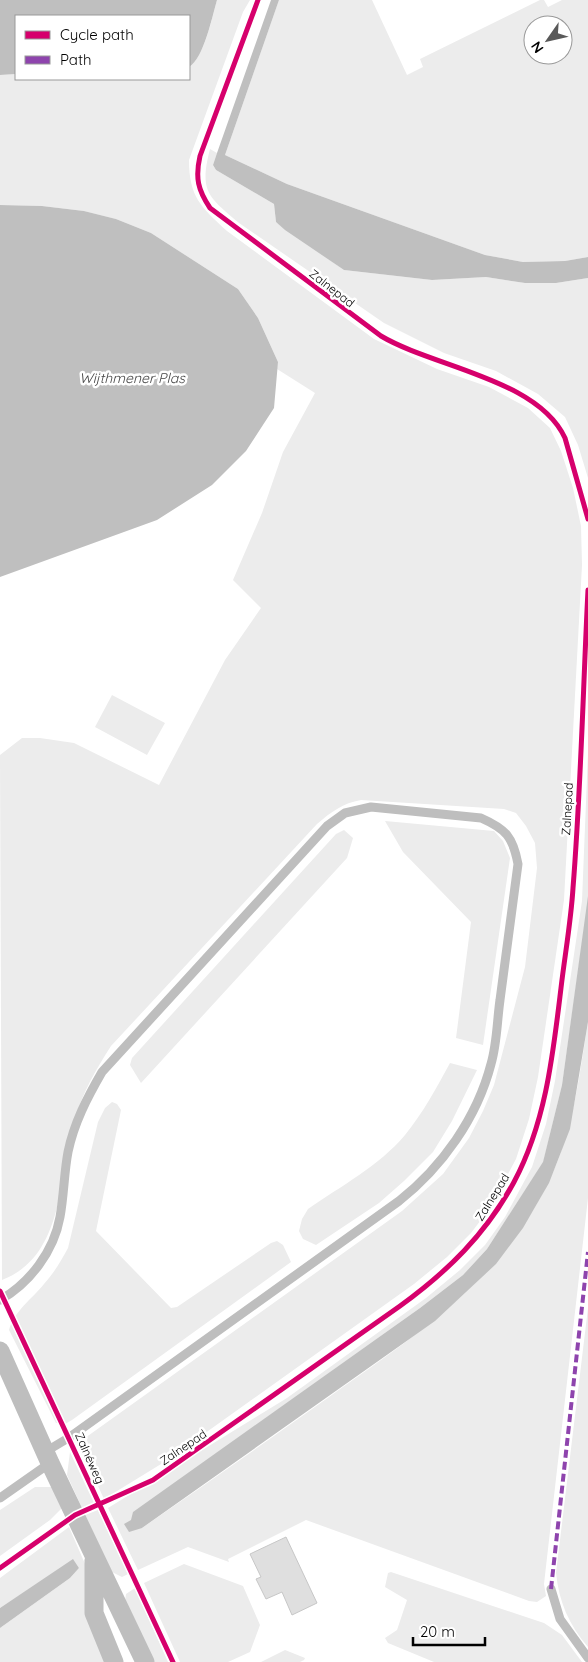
<svg xmlns="http://www.w3.org/2000/svg" width="588" height="1662" viewBox="0 0 588 1662" font-family="Quicksand,sans-serif">
<style>
.green{fill:#ececec;fill-rule:evenodd}
.water{fill:#bfbfbf}
.building{fill:#dfdfdf;stroke:#c7c7c7}
.lines{fill:none;stroke-linecap:round;stroke-linejoin:round}
.lane{stroke:#bebebe;stroke-width:9}
.street{stroke:#bebebe;stroke-width:19}
.quiet{stroke:#8e44ad;stroke-width:4;stroke-dasharray:8 4;stroke-linecap:butt}
.cycleway-casing{stroke:#fff;stroke-width:8}
.cycleway{stroke:#d6006c;stroke-width:5}
.labels{text-anchor:middle;dominant-baseline:central;stroke-width:5;stroke-linejoin:round;paint-order:stroke}
.street-label{font-size:12px;fill:#000;stroke:#fff}
.water-label{font-size:14px;font-style:italic;fill:#444;stroke:#fff}
</style>
<rect width="100%" height="100%" fill="#fff"/>
<path class="green" d="M217 0H250L243 12 189 160C189 197 201 207 227 231L374 339 437 369 489 387 528 408 550 428 561 451 573 488 581 526 582 565 564 900 538 1077 529 1119 516 1159 490 1208 471 1233 447 1257 414 1284 166 1461 104 1499 78 1443 402 1211 443 1174 469 1138 483 1111 494 1085 525 967 537 868 535 843 526 826 516 813 504 809 361 800C343 803 331 812 317 824L111 1046C96 1069 82 1094 74 1121 59 1175 65 1256 2 1280L0 755 22 738H40L74 743 159 785 225 660 261 608 233 580 262 513 283 452 315 393 277 369 278 362 258 318 238 289 151 233 116 219 84 211 42 206 0 205V75L16 74V79H189V67C204 58 212 18 217 0Z
M279 0H372L407 75 423 67 420 59 540 0H544L548 7 562 0H588V257L565 261 523 262 485 255 287 184 225 155ZM533 25H563V55H533Z
M210 149 217 153 213 165 216 170 274 204 276 222 344 270 432 280 486 277 525 283H556L588 278V478L578 445 565 417 538 394 496 371 444 353 384 323 239 223C208 196 199 192 210 149Z
M112 695 165 723 147 755 95 727Z
M588 753V901L562 1085 543 1163 487 1249 463 1275 420 1308 134 1512 138 1527 142 1528C205 1485 267 1441 329 1397 416 1335 499 1282 548 1183 573 1133 579 1077 588 1022V1198L544 1584 546 1596 537 1602 529 1601 306 1520 228 1559 229 1562 188 1547 138 1570 108 1508 287 1398 426 1298 460 1270 485 1245 505 1217 532 1167 546 1124 555 1081 582 901Z
M385 821 494 831 503 841 510 858 483 1045 456 1038 471 922 403 852Z
M344 830 353 838 347 858 141 1083 130 1065 132 1058 336 834Z
M450 1063 477 1070 452 1121 433 1152 404 1181 379 1203 316 1245 303 1239 299 1231 302 1219 308 1209C341 1186 379 1166 405 1135 423 1113 437 1087 450 1063Z
M112 1102 117 1104 121 1110 96 1231 171 1308 177 1307 271 1243 277 1241 283 1245 291 1262 72 1420 65 1424 56 1423 9 1330C15 1310 31 1300 44 1284 54 1273 61 1261 68 1248L98 1122 105 1108Z
M588 1308V1647C569 1625 559 1602 556 1573Z
M70 1452 94 1503 82 1508 67 1475Z
M35 1487H54L63 1507 50 1520 0 1556V1510Z
M98 1510 128 1574 122 1577 112 1572 85 1515Z
M69 1527 89 1573 107 1662H0V1628L70 1578 79 1568 73 1560 0 1608V1578Z
M184 1564 243 1586 260 1625 250 1652 228 1662H180L144 1583Z
M391 1572 544 1623 562 1635 582 1662H434L388 1643 385 1638 397 1630 407 1600 385 1587 388 1573Z
M135 1588 168 1662H152L125 1601 126 1594Z
M285 1650 305 1658 304 1660 300 1662H261Z"/>
<path class="water" d="M0 0H217C212 17 204 58 189 67V16H16V74L0 75Z
M271 0H279L225 155 287 184 485 255 523 262 565 261 588 257V278L556 283H525L486 277 432 280 344 270 285 230 276 222 274 204 216 170 213 165 217 153Z
M0 205 42 206 84 211 116 219 151 233 238 289 258 318 278 362 274 408 246 451 212 485 157 520 0 577Z
M588 896V1022L570 1129 549 1183 523 1228 496 1264 435 1321 142 1528 129 1532 124 1524 131 1520 133 1512 420 1308 463 1275 487 1249 543 1162 562 1085Z
M73 1559 79 1568 70 1578 0 1628V1608Z"/>
<path class="building" d="M286 1537 317 1603 292 1615 282 1592 266 1599 256 1579 261 1577 250 1554Z"/>
<g class="lines">
<path class="lane" d="M0 1300C30 1283 54 1251 60 1217 64 1195 64 1173 68 1152 74 1123 87 1098 102 1072L327 826 345 813 371 807 481 818C506 829 513 837 518 864 512 910 506 955 500 1000 497 1021 497 1044 491 1064 477 1118 442 1167 399 1201L70 1437 45 1452
M0 1498 50 1463
M551 1589 560 1619 588 1658"/>
<path class="street" d="M0 1351 50 1463 145 1662
M94 1560V1613L114 1662"/>
<path class="quiet" d="M551 1589 588 1252"/>
<g class="cycleway-casing">
<path id="cycleway" d="M258 0 200 156C195 178 198 190 210 208L381 336C433 367 538 379 565 438L588 519
M0 1291 173 1662
M0 1568 75 1515 153 1480 400 1306C447 1272 486 1234 514 1182 546 1122 553 1054 561 988 565 954 571 921 573 888 581 788 583 689 588 590"/>
</g>
<use href="#cycleway" class="cycleway"/>
</g>
<g class="labels">
<g class="street-label">
<text transform="translate(332 288) rotate(38)">Zalnepad</text>
<text transform="translate(567 809) rotate(-87)">Zalnepad</text>
<text transform="translate(492 1197) rotate(-58)">Zalnepad</text>
<text transform="translate(183 1447) rotate(-34)">Zalnepad</text>
<text transform="translate(90 1458) rotate(66)">Zalnéweg</text>
</g>
<g class="water-label">
<text x="132" y="378">Wijthmener Plas</text>
</g>
</g>
<rect x="15" y="15" width="175" height="65" fill="#ffffff" stroke="#999999"/>
<rect x="25" y="31" width="25" height="8" fill="#d6006c" stroke="#999999"/>
<text x="60" y="40" font-size="15" fill="#000000">Cycle path</text>
<rect x="25" y="56" width="25" height="8" fill="#8e44ad" stroke="#999999"/>
<text x="60" y="65" font-size="15" fill="#000000">Path</text>
<g transform="translate(548 40) rotate(236)"><circle r="24" fill="#ffffff" stroke="#999999"/>
<path d="M0-4L9 19L0 12L-9 19Z" fill="#595959"/>
<text y="-8" font-size="14" font-weight="bold" text-anchor="middle" fill="#000000">N</text>
</g>
<path d="M413 1637v8h72v-8" fill="none" stroke="#000000" stroke-width="2.5"/>
<text x="420" y="1637" font-size="15" fill="#000000" stroke="#ffffff" stroke-width="4" paint-order="stroke">20 m</text>
</svg>
